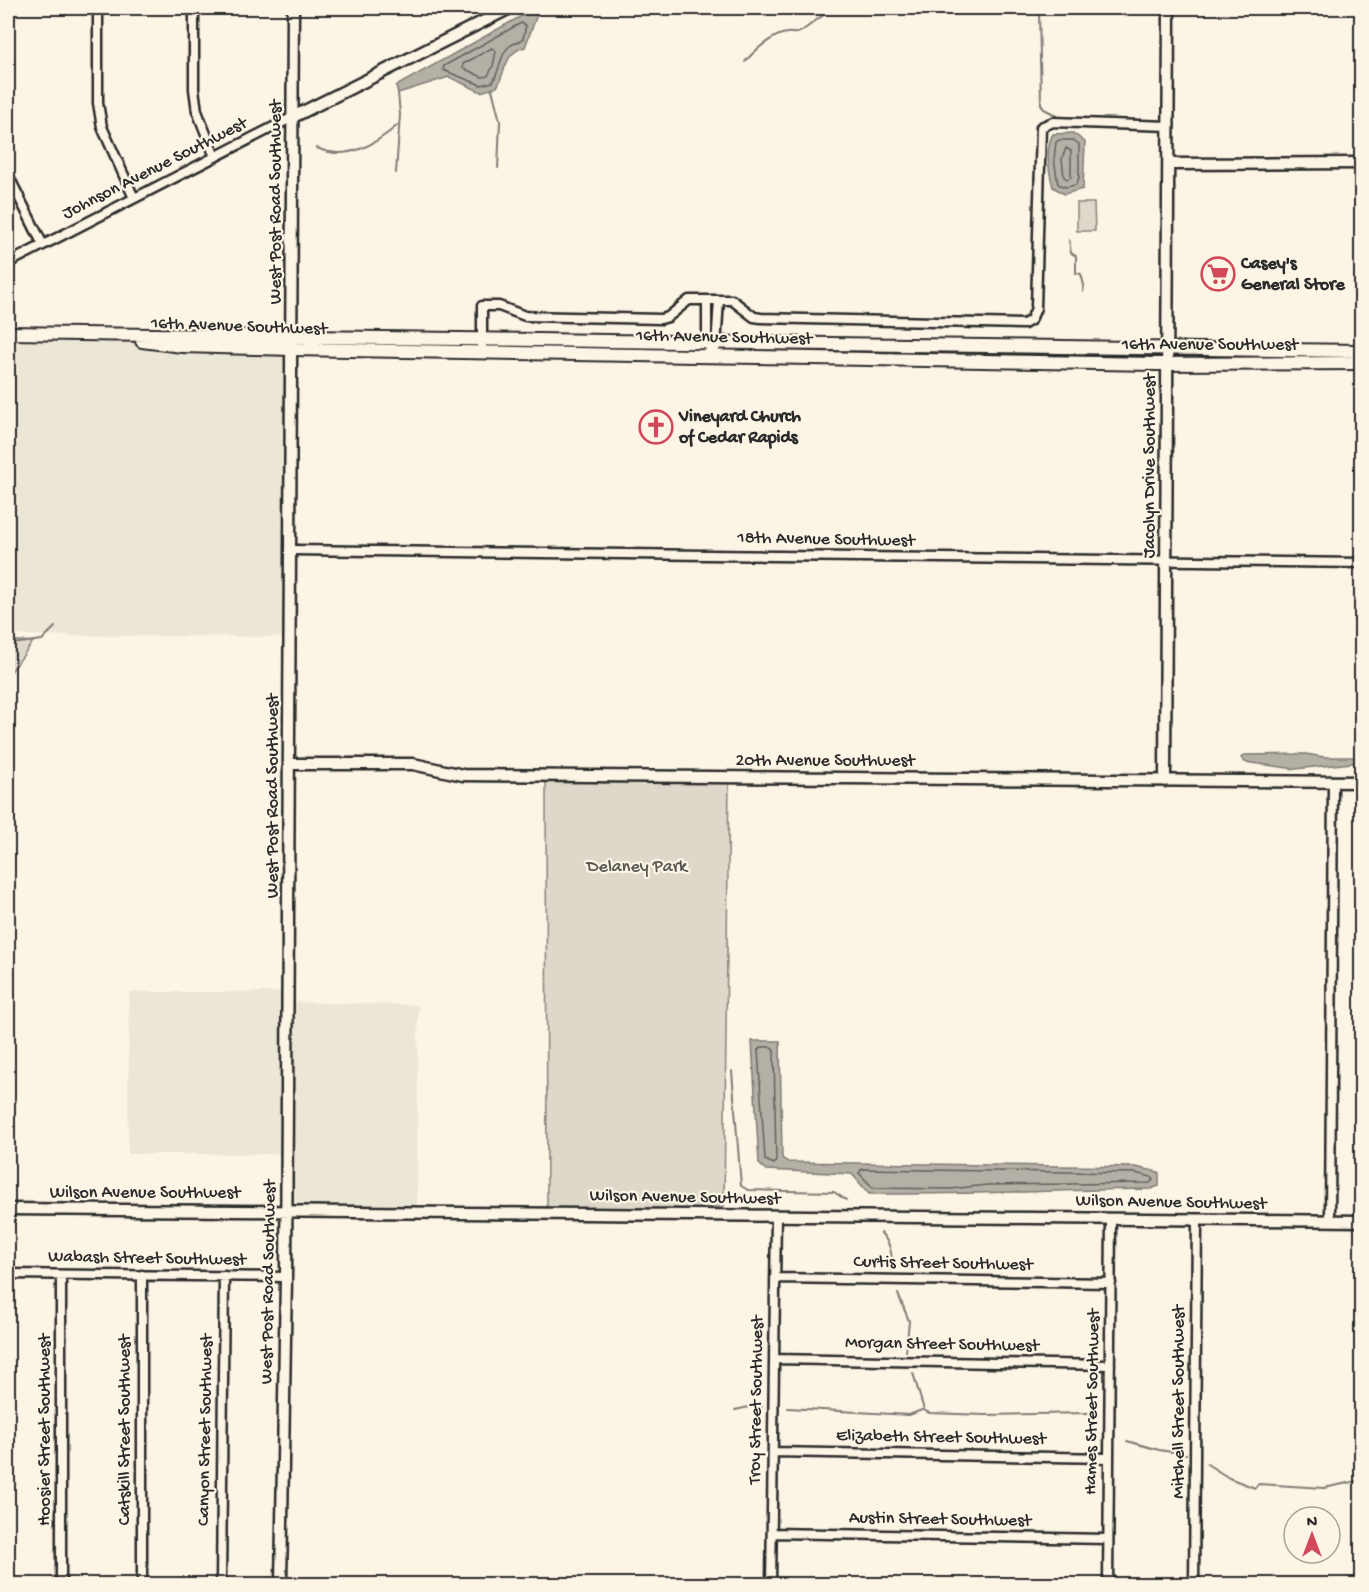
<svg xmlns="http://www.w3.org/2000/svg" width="1369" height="1592" viewBox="0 0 1369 1592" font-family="'Gochi Hand',sans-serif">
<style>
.built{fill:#ece6d7}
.green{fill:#ded8ca;stroke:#84827a;stroke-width:1.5}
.water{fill:#b4b0a5;stroke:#7d7b74;stroke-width:1.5}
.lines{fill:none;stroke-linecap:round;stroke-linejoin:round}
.shore{stroke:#62605c;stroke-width:1.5}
.stream{stroke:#7d7b74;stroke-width:2}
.minor-casing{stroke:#2b2b2b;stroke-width:13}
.tertiary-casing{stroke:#2b2b2b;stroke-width:15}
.secondary-casing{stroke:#2b2b2b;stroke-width:16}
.minor{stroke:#fcf5e5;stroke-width:8}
.tertiary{stroke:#fcf5e5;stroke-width:10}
.secondary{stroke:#fcf5e5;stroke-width:12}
.labels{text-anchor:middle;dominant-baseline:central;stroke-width:4.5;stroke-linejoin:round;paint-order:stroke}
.street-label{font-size:18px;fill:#2b2b2b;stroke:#fcf5e5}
.poi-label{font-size:18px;font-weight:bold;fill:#2b2b2b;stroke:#fcf5e5;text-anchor:start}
.park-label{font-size:18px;fill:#585653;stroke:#fcf5e5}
</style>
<rect width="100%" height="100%" fill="#fcf5e5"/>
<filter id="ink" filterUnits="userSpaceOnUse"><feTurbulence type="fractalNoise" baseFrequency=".0167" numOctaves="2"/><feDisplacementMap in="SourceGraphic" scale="12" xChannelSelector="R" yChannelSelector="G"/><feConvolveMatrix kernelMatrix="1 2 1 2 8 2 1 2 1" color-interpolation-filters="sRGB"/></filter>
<g filter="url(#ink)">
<path class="built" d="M1358 222H1362L1361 323 1357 322Z
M8 333 292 336 290 637 8 635Z
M129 992H288V1002L418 1005 417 1213 287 1211V1154H128Z"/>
<path class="green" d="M1077 203H1094L1095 231H1077Z
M8 640 33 642 8 676Z
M546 775 729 777 724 1206 651 1214H547Z"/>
<path class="water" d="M532 10 538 12 525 47C505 52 506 70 497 87L481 92 449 77 398 93 396 86Z
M1073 133 1085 142 1083 189 1064 194 1053 187C1049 172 1044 149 1053 134Z
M1306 754 1324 757H1361V762L1295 769 1245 762 1241 758 1244 755Z
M752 1041H780L782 1158 788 1162 1136 1167 1159 1172V1186L1151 1189C1057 1190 963 1195 869 1194L852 1174 766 1170 759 1164Z"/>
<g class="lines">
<path class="shore" d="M521 23 526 25 523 39C519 43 515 42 510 46 501 52 499 72 493 82L481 85 443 70 444 66Z
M492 48 496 51 493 66 488 76 482 77 463 68V64Z
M1059 140H1073L1079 144V178L1076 185 1065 187 1058 184 1054 159 1056 142Z
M1066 148 1071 151V177L1067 179 1064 177 1062 159Z
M761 1047H772L774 1050 776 1161 774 1164 765 1160 758 1050Z
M862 1169 1135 1173 1151 1177 1153 1180 1150 1183 987 1185 951 1189 873 1188 859 1173Z"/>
<path class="stream" d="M1039 11 1041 104 1044 109 1056 115
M745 62C753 52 773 34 787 33 793 32 795 35 800 32 813 24 825 11 840 8
M492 89 500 121 498 168
M317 148C347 162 376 144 399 124
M396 173 400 115 398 93
M1069 240 1071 253 1076 256V273L1081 274 1084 285 1083 292
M8 649 12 644 42 640 55 627
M732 1071 741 1186 748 1190 834 1192 846 1200
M881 1233C891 1244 893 1255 891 1270
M898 1294 909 1321 906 1351
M913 1373 924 1410 929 1413 985 1415 1089 1413
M788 1408 909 1415 922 1410
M735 1410 749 1407H762
M1127 1441 1159 1450 1186 1454
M1207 1464 1229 1478 1255 1488 1258 1484 1324 1488 1362 1480"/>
<g class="minor-casing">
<path id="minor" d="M98 8V103L102 127 134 198
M194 8V89L197 111 215 157
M8 175 43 245
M8 263 293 117
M707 300V343L713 356
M716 347 719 300
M482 352V306H499L525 316 661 319 668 317 689 300H732L754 317 761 318 1024 324 1031 320 1036 308 1041 127 1053 122 1169 126
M291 550 1362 563
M1330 1221 1333 782
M8 1274 286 1277
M775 1278 1111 1283
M774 1359 1110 1365
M773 1452 1109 1458
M772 1533 1108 1539
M61 1584V1275
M142 1584V1275
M221 1584 224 1276
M771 1584 776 1216
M1108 1584 1111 1219
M1194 1584 1197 1220"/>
</g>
<g class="tertiary-casing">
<path id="tertiary" d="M293 117 510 8
M1169 164 1362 163
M289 764H413L463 775 1362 782
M1165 781 1169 8
M8 1209 1362 1221
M281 1584 286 1277 293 8"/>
</g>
<g class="secondary-casing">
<path id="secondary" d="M8 333 1362 351
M142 341 182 346 292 349 1155 364 1362 363"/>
</g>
<use href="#minor" class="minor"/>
<use href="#tertiary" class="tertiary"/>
<use href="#secondary" class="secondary"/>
</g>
</g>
<defs>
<g id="supermarket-ring" transform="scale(1.725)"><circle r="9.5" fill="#fcf5e5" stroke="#d1495b" stroke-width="1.5"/><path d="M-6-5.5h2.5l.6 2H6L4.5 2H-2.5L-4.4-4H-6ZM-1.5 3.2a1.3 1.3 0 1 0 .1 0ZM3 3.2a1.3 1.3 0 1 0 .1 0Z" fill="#d1495b"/></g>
<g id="church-ring" transform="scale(1.725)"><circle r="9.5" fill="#fcf5e5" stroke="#d1495b" stroke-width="1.5"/><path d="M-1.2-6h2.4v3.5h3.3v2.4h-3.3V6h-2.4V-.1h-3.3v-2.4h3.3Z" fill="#d1495b"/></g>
</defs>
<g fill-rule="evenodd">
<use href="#supermarket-ring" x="1218" y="274"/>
<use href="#church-ring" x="656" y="427"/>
</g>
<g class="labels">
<g class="street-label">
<text transform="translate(155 169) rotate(-27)">Johnson Avenue Southwest</text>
<text transform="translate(276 202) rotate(-90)">West Post Road Southwest</text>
<text transform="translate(239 327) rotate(2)">16th Avenue Southwest</text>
<text transform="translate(724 338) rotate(1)">16th Avenue Southwest</text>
<text x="1210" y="345">16th Avenue Southwest</text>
<text transform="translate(1150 466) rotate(-90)">Jacolyn Drive Southwest</text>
<text transform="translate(826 540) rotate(1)">18th Avenue Southwest</text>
<text x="825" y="761">20th Avenue Southwest</text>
<text transform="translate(273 796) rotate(-90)">West Post Road Southwest</text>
<text x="145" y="1193">Wilson Avenue Southwest</text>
<text transform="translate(685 1198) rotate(1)">Wilson Avenue Southwest</text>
<text transform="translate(1171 1203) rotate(1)">Wilson Avenue Southwest</text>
<text transform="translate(147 1259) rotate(1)">Wabash Street Southwest</text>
<text transform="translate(943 1264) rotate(1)">Curtis Street Southwest</text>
<text transform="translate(269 1282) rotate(-89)">West Post Road Southwest</text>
<text transform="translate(942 1345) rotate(1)">Morgan Street Southwest</text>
<text transform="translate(757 1400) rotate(-89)">Troy Street Southwest</text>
<text transform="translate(1093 1402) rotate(-89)">Hames Street Southwest</text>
<text transform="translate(1179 1402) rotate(-90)">Mitchell Street Southwest</text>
<text transform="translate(45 1430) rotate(-90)">Hoosier Street Southwest</text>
<text transform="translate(125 1430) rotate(-90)">Catskill Street Southwest</text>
<text transform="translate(206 1430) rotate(-89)">Canyon Street Southwest</text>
<text transform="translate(941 1438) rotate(1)">Elizabeth Street Southwest</text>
<text transform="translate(940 1520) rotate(1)">Austin Street Southwest</text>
</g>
<g class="poi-label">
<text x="1241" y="264">Casey's<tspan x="1241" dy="21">General Store</tspan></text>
<text x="679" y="417">Vineyard Church<tspan x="679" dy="21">of Cedar Rapids</tspan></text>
</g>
<g class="park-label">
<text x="637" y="867">Delaney Park</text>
</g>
</g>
<rect width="1369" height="1592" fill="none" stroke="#fcf5e5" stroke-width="30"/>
<rect x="15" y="15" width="1339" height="1562" fill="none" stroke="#2b2b2b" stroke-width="2" filter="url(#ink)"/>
<g transform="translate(1312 1535)"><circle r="28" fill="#fcf5e5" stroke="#a8a49b" stroke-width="1.5"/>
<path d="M0-4.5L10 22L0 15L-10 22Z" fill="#d1495b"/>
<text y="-9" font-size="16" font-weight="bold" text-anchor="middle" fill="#2b2b2b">N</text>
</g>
</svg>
